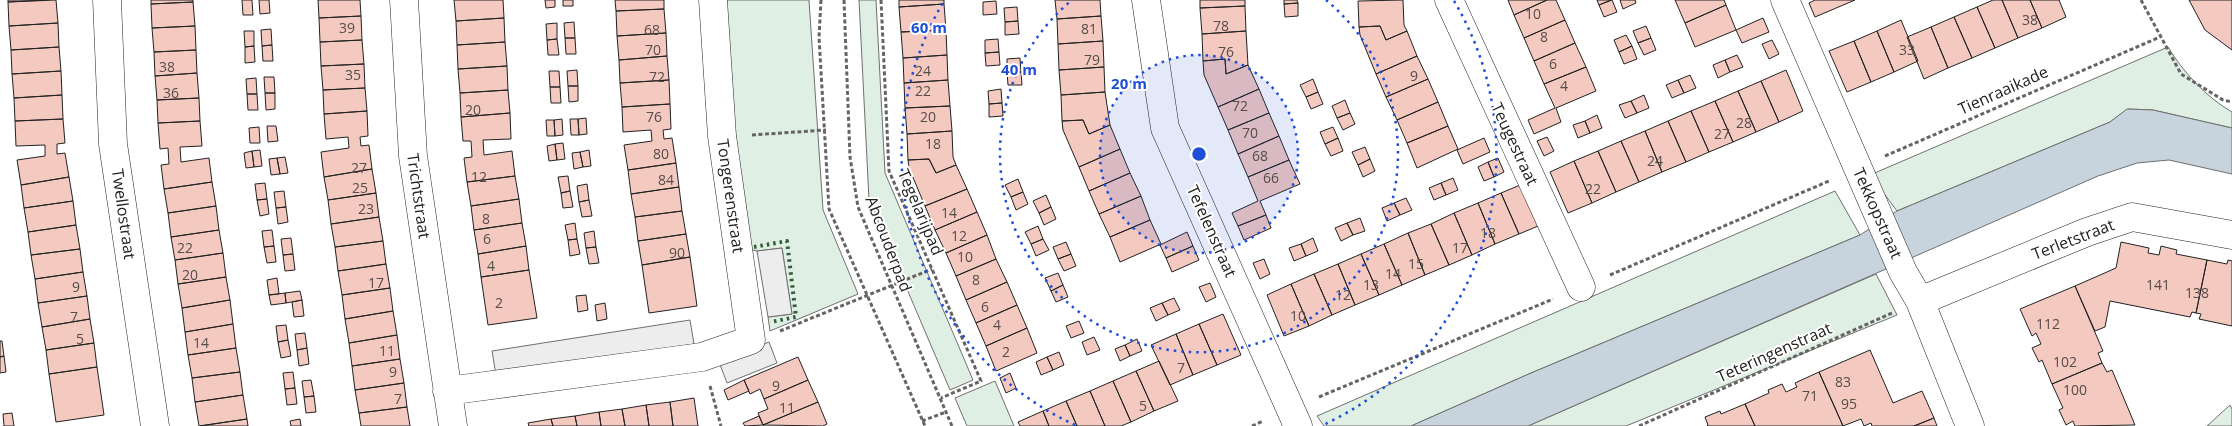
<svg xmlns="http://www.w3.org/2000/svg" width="2232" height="426" viewBox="0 0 2232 426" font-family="'Open Sans',sans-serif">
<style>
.green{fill:#e0efe3;stroke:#6f6f6f}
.parking{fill:#ededed;stroke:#6f6f6f}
.water{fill:#c7d3dd;stroke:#6f6f6f}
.building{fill:#f3c9c0;stroke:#222}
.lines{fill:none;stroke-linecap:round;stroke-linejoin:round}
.minor-casing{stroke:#222;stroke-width:29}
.path{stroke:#646464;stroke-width:3;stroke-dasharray:4 2.5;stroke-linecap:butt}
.minor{stroke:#fff;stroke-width:28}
.hedge{stroke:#2f5e38;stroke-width:4;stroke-dasharray:2.5 4;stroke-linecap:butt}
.ring{fill:none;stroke:#1d4ed8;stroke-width:2.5;stroke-dasharray:2.5 5}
.labels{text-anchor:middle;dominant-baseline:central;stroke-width:4;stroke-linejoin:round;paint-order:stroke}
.number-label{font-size:14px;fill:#564c4a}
.street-label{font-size:16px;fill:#222;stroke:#fff}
.centre{fill:#1d4ed8;stroke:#fff;stroke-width:2.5}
.ring-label{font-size:15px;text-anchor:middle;font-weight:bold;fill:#1d4ed8;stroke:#fff;stroke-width:4;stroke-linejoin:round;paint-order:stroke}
</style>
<rect width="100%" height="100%" fill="#fff"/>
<path class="green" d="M721 0H809L823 210 858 294 770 331 768 317 792 314 782 248 757 251 748 249Z
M859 0H876L885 173 973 380 950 390 869 200Z
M2168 47C2183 72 2206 97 2232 112V128L2153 110 2128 109 2110 122 1897 211 1870 175Z
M1835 191 1860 235 1531 373 1411 426H1324L1317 416Z
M1876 274 1897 315 1626 426H1528Z
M995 381 1014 426H967L955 398Z
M2230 405 2232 409V426H2207Z"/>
<path class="parking" d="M782 248 792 314 768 317 757 251Z
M690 320 694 344 496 375 492 351Z
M769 342 777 363 727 383 719 362Z"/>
<path class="water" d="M2127 109 2153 110 2232 128V174L2169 160 2137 163 2098 176 1528 426H1411L1531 373 1860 235 1897 211 2110 122Z"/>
<path class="building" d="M8 0H46L8 2Z
M56 0 58 23 9 26 8 2Z
M151 0H193V2L151 4Z
M242 0H252L253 15H243Z
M259 0H269L270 13 260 14Z
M318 0H360L361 16 319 18Z
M454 0H503L504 18 456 21Z
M545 0H555V7L546 8Z
M563 0H573V6H563Z
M615 0H664V9L616 11Z
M899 0H944V4L899 7Z
M1055 0H1100L1101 16 1057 19Z
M1200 0H1245V6L1200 8Z
M1284 0H1297L1298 3 1284 4Z
M1403 0 1404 25 1407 31 1386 40 1380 26 1359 27 1358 1Z
M1508 0H1547L1514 15Z
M1547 0H1556L1565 20 1524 38 1514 15Z
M1597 0H1611L1599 5Z
M1612 0 1617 12 1604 17 1599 5Z
M1620 0H1635L1636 3 1623 9Z
M1675 0H1724L1726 5 1685 23Z
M1815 0H1855L1815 17 1809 3Z
M1993 0H2002L2018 38 1995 48 1977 7Z
M2002 0H2030L2042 28 2018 38Z
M2030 0H2059L2066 17 2042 28Z
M2189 0H2232V50L2205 30Z
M996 1 997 14 983 15V2Z
M193 2 195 26 152 28 151 4Z
M1298 3V16L1285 17 1284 4Z
M944 4 946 30 901 32 899 7Z
M1726 5 1736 30 1695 47 1685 23Z
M1245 6 1246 31 1202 34 1200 8Z
M1017 7 1018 21 1005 22 1004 8Z
M1977 7 1995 48 1972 58 1954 17Z
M664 9 666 33 617 36 616 11Z
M361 16 362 40 320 42 319 18Z
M1101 16 1103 41 1058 44 1057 19Z
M1954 17 1972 58 1948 68 1931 27Z
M504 18 505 42 457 45 456 21Z
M1763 18 1769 32 1742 43 1736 30Z
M1565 20 1575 43 1534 61 1524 38Z
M1901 20 1918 61 1894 72 1877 31Z
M1018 21 1019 34 1005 35V22Z
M574 22 575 38H565L564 23Z
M58 23 59 47 11 50 9 26Z
M557 23V39L547 40 546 24Z
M195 26 196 50 154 52 152 28Z
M1380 26 1386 40 1407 31 1417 56 1376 74 1360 35 1359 27Z
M1646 26 1651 38 1638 43 1633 31Z
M1931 27 1948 68 1924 79 1907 37Z
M271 29 272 45 262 46 261 30Z
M946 30 947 55 903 58 901 32Z
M244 31H254V46L245 47Z
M1246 31 1248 65 1226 74 1225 59 1203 61 1202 34Z
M1877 31 1894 72 1871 82 1854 41Z
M666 33 667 56 619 60 617 36Z
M1626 35 1632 46 1619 52 1614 40Z
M565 38H575L576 54H566Z
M1651 38 1656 50 1644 55 1638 43Z
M557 39 559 55H548L547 40Z
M998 39 999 52 985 53V40Z
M362 40 364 64 321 66 320 42Z
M1772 40 1779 54 1769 59 1762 44Z
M1103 41 1104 67 1059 70 1058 44Z
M1854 41 1871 82 1847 92 1829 51Z
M505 42 507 66 458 69 457 45Z
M1575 43 1586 67 1544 84 1534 61Z
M272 45 273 61H263L262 46Z
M254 46 255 62 245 63V47Z
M1632 46 1637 59 1624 64 1619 52Z
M59 47 61 71 12 74 11 50Z
M196 50 197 73 155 76 154 52Z
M999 52 1000 65 986 66 985 53Z
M947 55 948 80 904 83 903 58Z
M1737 55 1743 67 1730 72 1725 60Z
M667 56 669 80 620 83 619 60Z
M1417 56 1428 79 1386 97 1376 74Z
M1020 58 1021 72H1007V59Z
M1225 59 1226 74 1248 65 1259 89 1218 107 1204 75 1203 61Z
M1725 60 1730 72 1718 78 1713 65Z
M364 64 365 88 323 90 321 66Z
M507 66 508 90 460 93 458 69Z
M1104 67 1105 92 1061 95 1059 70Z
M1586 67 1596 91 1556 108 1561 122 1534 134 1528 120 1555 108 1544 84Z
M577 70 578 86H568L567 71Z
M1786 70 1803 111 1779 122 1761 81Z
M61 71 62 95 14 98 12 74Z
M549 71H559L560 87H550Z
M1007 72H1021L1022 85H1008Z
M197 73 199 98 157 100 155 76Z
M1690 75 1696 88 1684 93 1678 80Z
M264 77H274L275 93H265Z
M256 78 257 94H247L246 79Z
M1313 79 1318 92 1306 97 1300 85Z
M1428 79 1438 102 1397 120 1386 97Z
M669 80 670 104 622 107 620 83Z
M948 80 950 106 905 108 904 83Z
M1678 80 1684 93 1672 98 1666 85Z
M1761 81 1779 122 1756 132 1738 91Z
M568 86H578V101L569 102Z
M550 87H560L561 103H551Z
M365 88 367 111 324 114 323 90Z
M1001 89 1002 103 989 104 988 91Z
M1259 89 1269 113 1228 130 1218 107Z
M508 90 510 113 461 117 460 93Z
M1738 91 1756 132 1733 142 1715 101Z
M1105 92 1110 125 1089 134 1083 120 1062 121 1061 95Z
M1318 92 1323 104 1311 109 1306 97Z
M265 93H275V109L266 110Z
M247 94H257L258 110H248Z
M62 95 63 119 15 121 14 98Z
M1644 95 1649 108 1637 113 1631 101Z
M199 98 200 121 158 123 157 100Z
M1345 100 1350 113 1337 118 1332 106Z
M1631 101 1637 113 1625 118 1619 105Z
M1715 101 1733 142 1709 152 1691 111Z
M1438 102 1448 126 1407 143 1397 120Z
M1002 103 1003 116 989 117V104Z
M670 104 671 129 663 130 664 139 672 138 676 163 628 170 624 145 652 141 651 130 623 132 622 107Z
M950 106 952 131 907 134 905 108Z
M367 111 368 136 360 137 361 146 369 145 372 169 324 177 321 152 349 148 348 137 326 139 324 114Z
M1691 111 1709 152 1686 162 1668 121Z
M510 113 511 139 483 140 484 155 512 151 515 176 467 182 464 158 472 157 471 141H463L461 117Z
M1269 113 1279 136 1238 154 1228 130Z
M1350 113 1355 124 1343 130 1337 118Z
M1597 115 1602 128 1590 133 1585 121Z
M586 118 587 134 579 135 578 119Z
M63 119 65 143 57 144V154L65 153 69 177 21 185 17 160 45 156V145L16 146 15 121Z
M562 119 563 135 555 136 554 120Z
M570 119H578L579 135H571Z
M546 120H554L555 136H547Z
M1083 120 1089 134 1110 125 1120 149 1079 167 1063 130 1062 121Z
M200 121 202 146 180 147 181 162 209 158 212 182 164 189 161 165 169 164 168 148 160 149 158 123Z
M1585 121 1590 133 1578 138 1573 125Z
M1668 121 1686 162 1662 172 1645 131Z
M267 126H276L278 141 268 142Z
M1448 126 1458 149 1417 168 1407 143Z
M259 127 260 143H250L249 128Z
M1333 127 1338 138 1325 144 1320 132Z
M952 131 953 157 956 165 936 173 929 159 908 160 907 134Z
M1645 131 1662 172 1639 182 1621 141Z
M1279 136 1289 160 1248 177 1238 154Z
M1547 137 1554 151 1544 156 1537 141Z
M1338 138 1343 151 1331 156 1325 144Z
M1484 138 1490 152 1463 164 1457 150Z
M1621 141 1639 182 1616 192 1598 151Z
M563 143 565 159 557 160 555 144Z
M555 144 557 160 549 161 547 146Z
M1365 147 1370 159 1358 165 1352 152Z
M1120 149 1130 173 1089 191 1079 167Z
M260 150 262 166 254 167 252 151Z
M589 150 591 166 583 167 580 152Z
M252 151 254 167 246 168 244 153Z
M1598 151 1616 192 1592 203 1574 161Z
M580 152 583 167 574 169 572 153Z
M285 157 288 173 280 174 277 158Z
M277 158 280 174 271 175 269 159Z
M1498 158 1504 172 1494 177 1488 162Z
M929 159 936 173 956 165 967 189 925 206 909 168 908 160Z
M1370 159 1375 171 1363 177 1358 165Z
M1289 160 1300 184 1260 201 1266 215 1238 226 1232 213 1258 201 1248 177Z
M1574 161 1592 203 1568 213 1550 172Z
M1488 162 1494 177 1484 181 1478 167Z
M676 163 679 187 631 194 628 170Z
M372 169 376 193 328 200 324 177Z
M1130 173 1141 196 1099 214 1089 191Z
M515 176 519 199 471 206 467 182Z
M568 176 570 191 561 193 558 177Z
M69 177 73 201 24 208 21 185Z
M1453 178 1458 190 1446 195 1441 183Z
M1018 179 1023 192 1011 197 1005 185Z
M212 182 216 206 168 213 164 189Z
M265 183 267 199 257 200 255 184Z
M1441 183 1446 195 1434 200 1429 188Z
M1525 183 1543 224 1519 234 1501 193Z
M587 184 589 200 579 202 577 186Z
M679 187 682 211 635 217 631 194Z
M967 189 977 212 935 230 925 206Z
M284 191 286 207 276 208 274 192Z
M570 191 573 207 563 208 561 193Z
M1023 192 1028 204 1016 210 1011 197Z
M376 193 379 217 331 224 328 200Z
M1501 193 1519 234 1495 244 1478 203Z
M1046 195 1051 207 1039 213 1033 201Z
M1141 196 1150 220 1110 237 1099 214Z
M1406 198 1412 210 1400 215 1394 203Z
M267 199 269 214 260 216 257 200Z
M519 199 522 223 474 230 471 206Z
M589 200 592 216 582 217 579 202Z
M73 201 76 225 28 232 24 208Z
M1394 203 1400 215 1387 221 1382 208Z
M1478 203 1495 244 1472 255 1454 213Z
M216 206 219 230 171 237 168 213Z
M286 207 288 222 278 224 276 208Z
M1051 207 1056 219 1044 225 1039 213Z
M682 211 686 234 638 241 635 217Z
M977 212 987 235 946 253 935 230Z
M1454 213 1472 255 1449 265 1431 224Z
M1266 215 1271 228 1244 240 1238 226Z
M379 217 383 241 335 247 331 224Z
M1360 218 1365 231 1353 235 1347 223Z
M1150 220 1161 244 1120 262 1110 237Z
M522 223 526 246 478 254 474 230Z
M575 223 577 239 568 240 565 225Z
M1347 223 1353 235 1341 241 1335 228Z
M1431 224 1449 265 1425 275 1408 233Z
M76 225 80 249 31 255 28 232Z
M1038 226 1043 239 1031 244 1025 232Z
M219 230 223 253 175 260 171 237Z
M272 230 274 246 264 247 262 231Z
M594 231 596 247 586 248 584 233Z
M1187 232 1193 246 1166 258 1160 245Z
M1408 233 1425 275 1402 285 1384 244Z
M686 234 690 257 642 265 638 241Z
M987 235 996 259 956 276 946 253Z
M291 238 293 254 283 255 281 239Z
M1313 238 1318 251 1306 256 1301 244Z
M577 239 580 254 570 256 568 240Z
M1043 239 1049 250 1036 256 1031 244Z
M383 241 386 264 338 271 335 247Z
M1066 242 1071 254 1058 259 1053 247Z
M2121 242 2149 248 2148 253 2159 255 2161 246 2177 250 2176 254 2207 260 2196 313 2192 312 2190 317 2110 301 2105 327 2095 331 2075 286 2116 268Z
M1301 244 1306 256 1294 261 1289 248Z
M1384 244 1402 285 1379 295 1361 254Z
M274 246 276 262 267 263 264 247Z
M526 246 529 270 481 277 478 254Z
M1193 246 1199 260 1172 272 1166 258Z
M596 247 599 263 589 264 586 248Z
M80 249 83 272 35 279 31 255Z
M223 253 226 277 178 284 175 260Z
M293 254 295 270 285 271 283 255Z
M1071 254 1076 266 1064 271 1058 259Z
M1361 254 1379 295 1355 305 1338 264Z
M690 257 697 306 649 313 642 265Z
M996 259 1007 282 966 300 956 276Z
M1264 259 1270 274 1260 279 1253 263Z
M2207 260 2227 264 2228 260 2232 261V326L2199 319 2201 314 2196 313Z
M386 264 390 288 342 295 338 271Z
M1338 264 1355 305 1332 315 1314 274Z
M529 270 537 318 488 325 481 277Z
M83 272 87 296 38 303 35 279Z
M1058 273 1063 285 1051 291 1045 278Z
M1314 274 1332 315 1309 326 1291 284Z
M226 277 230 300 182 308 178 284Z
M277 278 279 294 269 295 267 280Z
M1007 282 1017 305 976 323 966 300Z
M1210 283 1216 297 1206 302 1199 287Z
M1291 284 1309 326 1284 336 1267 295Z
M1063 285 1068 297 1056 302 1051 291Z
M2075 286 2103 351 2098 353 2102 363 2052 384 2042 360 2039 362 2032 348 2041 344 2036 333 2032 336 2020 309Z
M390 288 393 311 345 319 342 295Z
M300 291 302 300 286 303 285 293Z
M285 293 286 303 271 305 269 295Z
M586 295 588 310 578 312 576 296Z
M87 296 90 319 42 327 38 303Z
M1174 298 1180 310 1168 315 1162 303Z
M230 300 233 324 185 332 182 308Z
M302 300 304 316 294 317 292 302Z
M605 303 607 319 597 321 595 305Z
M1162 303 1168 315 1156 321 1150 308Z
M1017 305 1027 328 986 346 976 323Z
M393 311 397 335 349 343 345 319Z
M1223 314 1241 355 1217 365 1199 324Z
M90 319 94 343 46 350 42 327Z
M1079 321 1084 333 1071 338 1066 326Z
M233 324 236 348 188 355 185 332Z
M1199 324 1217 365 1193 375 1176 334Z
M286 325 288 340 278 342 276 326Z
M1027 328 1037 353 996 371 986 346Z
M305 333 307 348 297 350 295 334Z
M1176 334 1193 375 1170 385 1151 345Z
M397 335 400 359 352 366 349 343Z
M1094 337 1100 350 1087 355 1082 342Z
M1137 339 1142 351 1130 356 1125 345Z
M288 340 291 356 281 358 278 342Z
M0 341H2L4 356 0 357Z
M94 343 97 367 49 374 46 350Z
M1125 345 1130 356 1120 361 1115 349Z
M236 348 240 372 192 378 188 355Z
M307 348 309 364 299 366 297 350Z
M1870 350 1893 403 1922 391 1934 418 1914 426H1872L1871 423 1864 426 1861 419 1843 426 1819 372Z
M1059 352 1064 365 1053 370 1047 357Z
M4 356 6 372 0 373V357Z
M798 357 808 380 764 399 760 389 750 394 744 380Z
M1047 357 1053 370 1041 375 1036 362Z
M400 359 404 383 355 390 352 366Z
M1159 361 1178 401 1154 411 1136 371Z
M2102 363 2107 372 2112 370 2135 425 2075 426 2073 421 2066 425 2059 410 2063 408 2052 384Z
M97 367 104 415 56 422 49 374Z
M1136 371 1154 411 1131 422 1113 381Z
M240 372 243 395 195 402 192 378Z
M293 372 295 388 285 389 283 373Z
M1819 372 1843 426H1755L1745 404 1769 393 1768 390 1782 384 1786 392 1797 387 1795 383Z
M1010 373 1016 388 1006 393 1000 378Z
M311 380 314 396 304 397 302 381Z
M744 380 749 391 728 400 724 390Z
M808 380 818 402 763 425 758 413 768 409 764 399Z
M1113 381 1131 422 1121 426H1105L1090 391Z
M404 383 407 407 359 413 355 390Z
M295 388 297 404 287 405 285 389Z
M1090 391 1105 426H1077L1066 401Z
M243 395 247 419 199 426 195 402Z
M314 396 316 412 306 413 304 397Z
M694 398 698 426H673L670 402Z
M1066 401 1077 426H1049L1043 411Z
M670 402 673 426H649L646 405Z
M818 402 827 424 823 426 763 425Z
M1745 404 1755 426H1707L1708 425 1705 417 1720 411 1721 414Z
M646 405 649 426H625L622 409Z
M407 407 410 426H361L359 413Z
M622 409 625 426H601L599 412Z
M1043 411 1049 426H1020L1018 422Z
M599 412 601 426H577L575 416Z
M12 413 14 426H4L3 414Z
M575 416 577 426H553L551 419Z
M759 416 763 425 745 426 743 423Z
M1934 418 1937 426H1914Z
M247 419 248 426H200Z
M300 419 301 426H291L290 421Z
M551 419 553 426H529L528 423Z"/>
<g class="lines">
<g class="minor-casing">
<path id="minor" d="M107 0 113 144 155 426
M404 0 413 156 453 426
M1146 0 1165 128 1298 426
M1449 0 1581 287
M1785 0 1903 272 1920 301 1970 426
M1920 301 2087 232 2132 217 2232 235
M447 391 702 357 751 340 722 136 713 0"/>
</g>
<path class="path" d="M821 0 819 37 829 209 925 426
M844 0 850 157 858 207 952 426
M881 0 889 171 981 381 941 398
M2141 0 2181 74 2223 100 2232 102
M752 135 826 130
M1885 156 2160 37
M1610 275 1829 181
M780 331 932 269
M710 386 721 426
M1319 397 1553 299
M922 421 946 412
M1252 426 1263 421
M1639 426 1892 313"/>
<use href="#minor" class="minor"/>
<path class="hedge" d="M754 247 787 241 796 317 771 322"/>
</g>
<circle cx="1199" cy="154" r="99" fill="#1d4ed8" fill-opacity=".12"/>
<g class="ring">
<circle cx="1199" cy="154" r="99"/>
<path d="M1326 0A199 199 0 1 1 1072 0"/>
<path d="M1075 425A298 298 0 0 1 944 1M1454 1A298 298 0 0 1 1323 425"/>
</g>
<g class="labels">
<g class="number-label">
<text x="1533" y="13">10</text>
<text x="2030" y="19">38</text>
<text x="1221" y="25">78</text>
<text x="347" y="27">39</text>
<text x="1089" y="28">81</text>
<text x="652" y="29">68</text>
<text x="1544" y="36">8</text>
<text x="653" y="49">70</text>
<text x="1907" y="49">33</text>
<text x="1226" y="51">76</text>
<text x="1092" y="59">79</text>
<text x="1553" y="63">6</text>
<text x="167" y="66">38</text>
<text x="923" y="70">24</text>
<text x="353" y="74">35</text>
<text x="1414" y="75">9</text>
<text x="657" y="76">72</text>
<text x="1564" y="85">4</text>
<text x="923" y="90">22</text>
<text x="171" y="92">36</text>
<text x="1240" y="105">72</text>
<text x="473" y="109">20</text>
<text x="654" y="116">76</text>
<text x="928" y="116">20</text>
<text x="1744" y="122">28</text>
<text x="1250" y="132">70</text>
<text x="1722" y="133">27</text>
<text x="933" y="143">18</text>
<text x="661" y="153">80</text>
<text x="1260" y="155">68</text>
<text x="1655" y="160">24</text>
<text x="359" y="167">27</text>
<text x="479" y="176">12</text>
<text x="1271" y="177">66</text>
<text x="666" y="179">84</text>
<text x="360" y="187">25</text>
<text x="1593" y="188">22</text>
<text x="366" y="208">23</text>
<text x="949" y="212">14</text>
<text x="486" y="218">8</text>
<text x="1488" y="232">18</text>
<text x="959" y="235">12</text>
<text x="487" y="238">6</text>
<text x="185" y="247">22</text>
<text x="1460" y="247">17</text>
<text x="677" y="252">90</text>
<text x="965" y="256">10</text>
<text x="1416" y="263">15</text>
<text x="491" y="265">4</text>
<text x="1393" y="273">14</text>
<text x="190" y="274">20</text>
<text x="976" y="279">8</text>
<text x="376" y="282">17</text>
<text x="1371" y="284">13</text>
<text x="2158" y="284">141</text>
<text x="76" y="286">9</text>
<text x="2197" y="292">138</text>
<text x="1343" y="294">12</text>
<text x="499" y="302">2</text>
<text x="985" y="306">6</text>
<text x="1298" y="315">10</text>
<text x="74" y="316">7</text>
<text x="2048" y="323">112</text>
<text x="997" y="324">4</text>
<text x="80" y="338">5</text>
<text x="201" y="342">14</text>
<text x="387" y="350">11</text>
<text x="1006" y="351">2</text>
<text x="2065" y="361">102</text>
<text x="1181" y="367">7</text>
<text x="393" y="371">9</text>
<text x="1843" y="381">83</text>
<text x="776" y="385">9</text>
<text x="2075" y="389">100</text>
<text x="1810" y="395">71</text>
<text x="398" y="398">7</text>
<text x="1849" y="403">95</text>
<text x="1143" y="405">5</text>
<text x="787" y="407">11</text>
</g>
<g class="street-label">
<text transform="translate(2003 90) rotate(-24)">Tienraaikade</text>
<text transform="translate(1515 144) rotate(65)">Teugestraat</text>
<text transform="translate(419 196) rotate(82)">Trichtstraat</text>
<text transform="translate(731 196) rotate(82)">Tongerenstraat</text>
<text transform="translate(921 212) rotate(67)">Tegelarijpad</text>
<text transform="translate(1878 213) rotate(66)">Tekkopstraat</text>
<text transform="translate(124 214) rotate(82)">Twellostraat</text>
<text transform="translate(1212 231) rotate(66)">Tefelenstraat</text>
<text transform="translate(2073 239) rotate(-21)">Terletstraat</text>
<text transform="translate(889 244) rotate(69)">Abcouderpad</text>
<text transform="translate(1774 352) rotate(-24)">Teteringenstraat</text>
</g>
</g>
<circle cx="1199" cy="154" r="8" class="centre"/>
<g class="ring-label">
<text x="929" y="33">60 m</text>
<text x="1019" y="75">40 m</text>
<text x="1129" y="89">20 m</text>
</g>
</svg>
